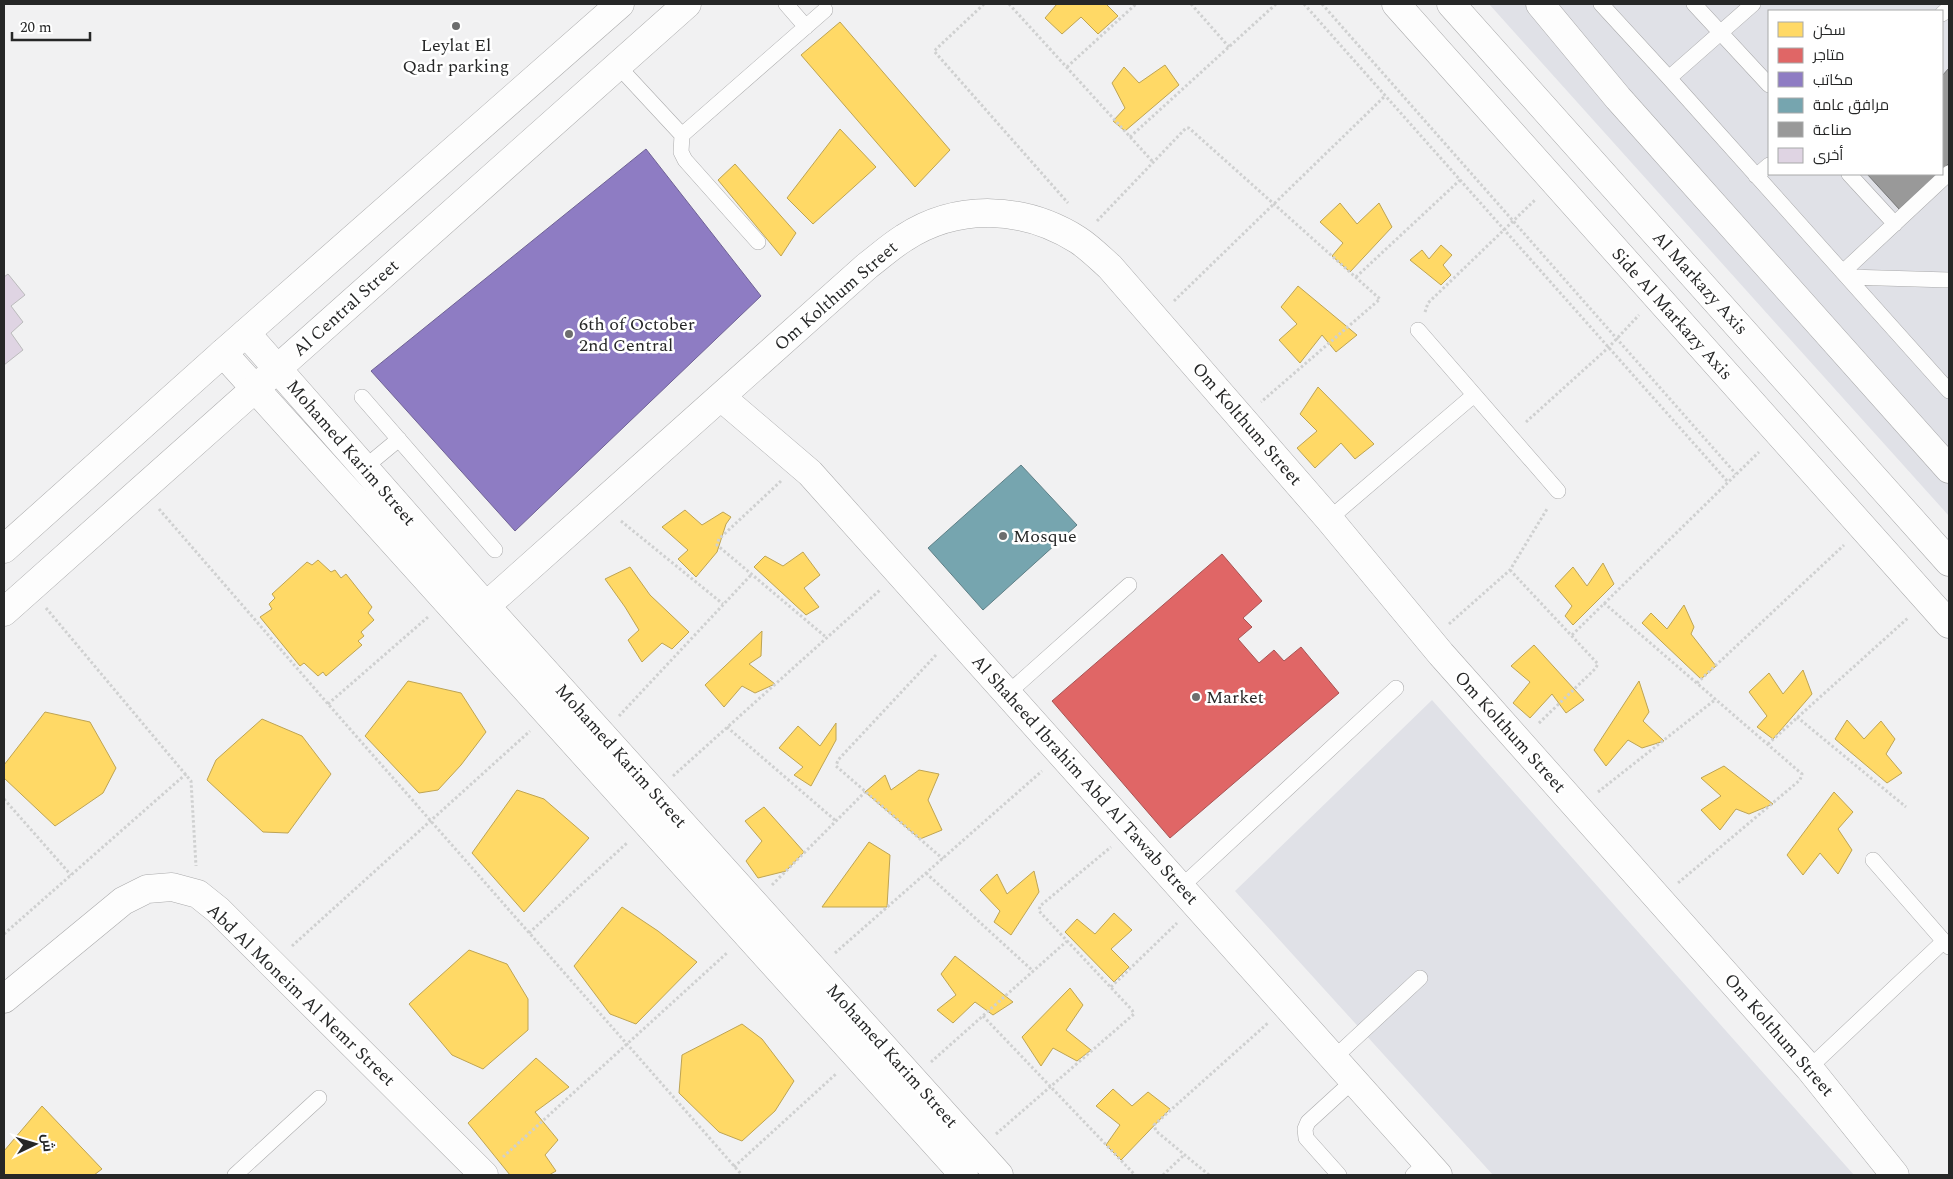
<svg xmlns="http://www.w3.org/2000/svg" width="1953" height="1179" viewBox="0 0 1953 1179" font-family="Spectral,Cairo,serif">
<style>
.built{fill:#e0e1e7;fill-rule:evenodd}
.homes{fill:#ffd966;stroke:#bea453}
.shops{fill:#e06666;stroke:#a85353}
.offices{fill:#8e7cc3;stroke:#6f6294}
.public{fill:#76a5af;stroke:#5e7f86}
.industry{fill:#999;stroke:#767777}
.building{fill:#dfd4e3;stroke:#bbbbbc}
.lines{fill:none;stroke-linecap:round;stroke-linejoin:round}
.service-casing{stroke:#aaaaab;stroke-width:16}
.minor-casing{stroke:#aaaaab;stroke-width:29}
.tertiary-casing{stroke:#aaaaab;stroke-width:29}
.secondary-casing{stroke:#aaaaab;stroke-width:29}
.path{stroke:#cfd0d0;stroke-width:3;stroke-dasharray:2.5 2.5;stroke-linecap:butt}
.service{stroke:#fdfdfd;stroke-width:15}
.minor{stroke:#fdfdfd;stroke-width:28}
.tertiary{stroke:#fdfdfd;stroke-width:28}
.secondary{stroke:#fdfdfd;stroke-width:28}
.poi-dot{fill:#6d6e6e;stroke:#fff;stroke-width:2}
.labels{text-anchor:middle;dominant-baseline:central;stroke-width:5;stroke-linejoin:round;paint-order:stroke}
.poi-label{font-size:18px;fill:#262727;stroke:#fff;text-anchor:start}
.street-label{font-size:18px;fill:#262727;stroke:#fff}
</style>
<rect width="100%" height="100%" fill="#f1f1f2"/>
<path class="built" d="M1489 4H1949V516ZM1769 11H1942V174H1769Z
M1432 700 1854 1175H1493L1235 891Z"/>
<path class="homes" d="M1057 4H1106L1118 16 1098 34 1081 17 1062 34 1045 18Z
M840 22 950 150 915 187 801 55Z
M1165 65 1179 85 1125 131 1113 121 1125 108 1112 83 1124 67 1139 83Z
M840 129 876 167 813 224 787 198Z
M735 164 796 233 781 256 718 180Z
M1340 203 1357 224 1379 203 1392 227 1350 272 1332 256 1343 243 1320 222Z
M1441 245 1452 255 1443 265 1451 275 1441 285 1410 260 1422 250 1429 259Z
M1298 286 1357 335 1336 352 1322 335 1300 363 1279 340 1297 324 1281 307Z
M1318 387 1374 444 1355 459 1341 443 1315 468 1297 448 1317 431 1300 414Z
M685 510 702 525 723 512 731 517 726 524 717 552 696 577 678 559 688 550 662 527Z
M803 552 820 575 804 588 819 607 806 615 754 567 765 556 783 566Z
M318 560 331 572 335 570 341 578 346 574 372 607 368 613 374 620 361 632 364 636 358 641 362 645 326 676 323 672 318 676 304 663 300 666 260 617 272 609 269 604 275 598 272 594 307 562 312 565Z
M1603 563 1614 584 1573 625 1565 616 1572 606 1555 586 1573 567 1587 586Z
M630 567 650 595 689 632 672 649 662 643 642 662 628 640 639 630 625 607 605 579Z
M1684 605 1694 627 1691 634 1716 666 1701 679 1642 623 1651 613 1667 629Z
M762 631 761 656 749 664 775 684 755 693 742 686 724 707 705 685Z
M1534 645 1584 700 1566 713 1552 694 1530 718 1513 703 1530 682 1511 666Z
M1803 670 1812 694 1773 739 1757 727 1767 716 1749 692 1769 673 1783 694Z
M408 681 461 693 486 732 461 765 438 790 419 793 365 736Z
M1639 681 1649 712 1643 721 1664 741 1642 748 1628 740 1606 766 1594 750Z
M45 712 90 722 116 768 103 793 55 826 4 778V765Z
M262 719 302 736 331 774 288 833 263 832 207 780 216 760Z
M1847 720 1864 739 1881 721 1895 739 1886 754 1902 773 1887 783 1835 739Z
M836 723V740L811 786 794 775 803 767 779 748 798 726 820 746Z
M1724 766 1773 804 1749 814 1736 809 1720 830 1701 810 1721 796 1701 778Z
M919 770 939 774 928 800 942 830 920 839 865 792 885 775 891 790Z
M517 790 544 799 589 838 524 912 472 853Z
M1834 792 1853 812 1838 829 1852 850 1838 874 1820 853 1803 875 1787 855Z
M764 807 804 852 786 871 758 878 746 861 762 841 745 821Z
M869 842 890 855 887 907H822Z
M1034 871 1039 892 1011 935 994 922 1000 911 980 890 997 874 1007 894Z
M622 907 658 931 697 962 636 1024 610 1014 574 966Z
M1114 913 1132 930 1111 949 1129 967 1114 982 1065 932 1077 919 1095 934Z
M469 950 507 964 528 999V1030L483 1069 452 1055 409 1004Z
M955 956 1013 1002 993 1015 975 1002 953 1023 937 1010 956 995 941 974Z
M1070 988 1083 1005 1066 1030 1091 1050 1077 1061 1053 1048 1041 1066 1022 1037Z
M742 1024 762 1039 794 1081 775 1111 742 1141 719 1132 679 1093 682 1055Z
M536 1058 569 1087 535 1112 558 1140 545 1155 556 1171 549 1175H510L468 1123Z
M1113 1089 1132 1106 1148 1092 1170 1109 1121 1160 1106 1145 1120 1125 1096 1106Z
M42 1106 102 1169 94 1175H4V1151Z"/>
<path class="shops" d="M1222 554 1262 601 1243 618 1252 627 1238 639 1259 663 1274 650 1284 661 1301 647 1339 693 1170 838 1052 701Z"/>
<path class="offices" d="M646 149 761 296 515 531 371 371Z"/>
<path class="public" d="M1021 465 1077 525 983 610 928 548Z"/>
<path class="industry" d="M1949 68V163L1942 170V76Z
M1867 174H1937L1899 209Z"/>
<path class="building" d="M8 274 25 295 11 306 23 322 11 333 23 350 4 365V277Z"/>
<g class="lines">
<g class="service-casing">
<path id="service" d="M786 4 806 27
M1601 4 1669 78 1949 391
M1694 4 1769 85
M1942 14 1949 8
M618 66 682 135
M1669 78 1753 4
M1849 174 1895 224
M1756 176 1769 165
M758 242 685 160 681 152 682 135 825 10
M1843 272 1949 173
M1848 277 1949 280
M1418 330 1558 491
M362 397 495 550
M364 468 399 439
M1329 519 1474 395
M1008 693 1129 585
M1873 860 1949 947
M1181 887 1396 688
M1334 1058 1420 978
M1809 1068 1944 941
M235 1175 319 1098
M1339 1175 1306 1138 1305 1129 1308 1122 1354 1080
M1413 1175 1427 1162"/>
</g>
<g class="minor-casing">
<path id="minor" d="M1396 4 1949 624
M246 333 486 606 999 1175
M223 353 964 1175
M721 397 810 473 1438 1175
M486 606 867 266C879 257 891 246 904 238 958 203 1024 206 1078 240 1089 247 1100 258 1110 267L1329 519 1441 654 1809 1068 1895 1175
M4 999 123 901 147 889 172 887 198 894 218 910 484 1175"/>
</g>
<g class="tertiary-casing">
<path id="tertiary" d="M4 549 223 353 620 4
M4 612 687 4"/>
</g>
<g class="secondary-casing">
<path id="secondary" d="M1451 4 1949 562
M1540 4 1618 98 1949 469"/>
</g>
<path class="path" d="M984 4 934 51 1068 203
M1009 4 1153 162
M1191 4 1229 47
M1304 4 1728 482
M1322 4 1736 474
M1067 67 1136 4
M1130 137 1276 4
M1097 221 1186 128H1189L1380 299 1261 402
M1356 277 1460 180
M1174 301 1385 96
M1425 312 1428 303 1536 199
M1526 422 1608 348 1639 315
M781 481 719 539 717 545 827 638
M159 509 328 704 742 1175
M621 521 723 604
M1510 570 1598 664 1595 669 1538 724
M1604 603 1802 774 1800 780 1678 883
M46 608 191 781 196 866
M1449 624 1510 570 1547 509
M1572 635 1759 452
M936 655 838 760 836 766 943 859
M1697 683 1844 545
M328 704 428 617
M619 716 751 575
M1797 717 1906 807
M727 727 836 821
M1768 744 1909 617
M673 776 880 590
M1598 792 1716 699
M4 799 71 875
M926 873 1033 971
M772 885 865 792
M529 933 628 842
M4 934 187 773
M292 946 530 731
M835 953 1042 771
M1111 987 1177 923
M983 1016 1135 1175
M931 1062 1067 941
M996 1134 1134 1014 1132 1010 1039 911 1040 906 1111 847
M503 1157 728 952
M734 1167 837 1073
M1163 1175 1184 1155
M1209 1175 1156 1131 1154 1125 1268 1023"/>
<use href="#service" class="service"/>
<use href="#minor" class="minor"/>
<use href="#tertiary" class="tertiary"/>
<use href="#secondary" class="secondary"/>
</g>
<g class="poi-dot">
<circle cx="456" cy="26" r="5"/>
<circle cx="569" cy="334" r="5"/>
<circle cx="1003" cy="536" r="5"/>
<circle cx="1196" cy="697" r="5"/>
</g>
<g class="labels">
<g class="poi-label">
<text x="456" y="45" text-anchor="middle">Leylat El<tspan x="456" dy="21">Qadr parking</tspan></text>
<text x="579" y="324">6th of October<tspan x="579" dy="21">2nd Central</tspan></text>
<text x="1013" y="536">Mosque</text>
<text x="1206" y="697">Market</text>
</g>
<g class="street-label">
<text transform="translate(1700 283) rotate(48)">Al Markazy Axis</text>
<text transform="translate(836 296) rotate(-41)">Om Kolthum Street</text>
<text transform="translate(346 308) rotate(-42)">Al Central Street</text>
<text transform="translate(1672 314) rotate(48)">Side Al Markazy Axis</text>
<text transform="translate(1247 424) rotate(49)">Om Kolthum Street</text>
<text transform="translate(351 453) rotate(49)">Mohamed Karim Street</text>
<text transform="translate(1510 732) rotate(48)">Om Kolthum Street</text>
<text transform="translate(621 756) rotate(48)">Mohamed Karim Street</text>
<text transform="translate(1085 780) rotate(48)">Al Shaheed Ibrahim Abd Al Tawab Street</text>
<text transform="translate(301 995) rotate(44)">Abd Al Moneim Al Nemr Street</text>
<text transform="translate(1779 1035) rotate(49)">Om Kolthum Street</text>
<text transform="translate(892 1056) rotate(48)">Mohamed Karim Street</text>
</g>
</g>
<rect width="1953" height="1179" fill="none" stroke="#262727" stroke-width="10"/>
<rect x="1768" y="10" width="175" height="165" fill="#ffffff" stroke="#a8a9a9"/>
<rect x="1778" y="22" width="25" height="15" fill="#ffd966" stroke="#a8a9a9"/>
<text x="1813" y="35" font-size="15" fill="#262727">سكن</text>
<rect x="1778" y="48" width="25" height="15" fill="#e06666" stroke="#a8a9a9"/>
<text x="1813" y="60" font-size="15" fill="#262727">متاجر</text>
<rect x="1778" y="72" width="25" height="15" fill="#8e7cc3" stroke="#a8a9a9"/>
<text x="1813" y="85" font-size="15" fill="#262727">مكاتب</text>
<rect x="1778" y="98" width="25" height="15" fill="#76a5af" stroke="#a8a9a9"/>
<text x="1813" y="110" font-size="15" fill="#262727">مرافق عامة</text>
<rect x="1778" y="122" width="25" height="15" fill="#999999" stroke="#a8a9a9"/>
<text x="1813" y="135" font-size="15" fill="#262727">صناعة</text>
<rect x="1778" y="148" width="25" height="15" fill="#dfd4e3" stroke="#a8a9a9"/>
<text x="1813" y="160" font-size="15" fill="#262727">أخرى</text>
<g transform="translate(35 1144) rotate(85)" stroke="#ffffff" stroke-width="4" paint-order="stroke">
<path d="M0-4L9 19L0 12L-9 19Z" fill="#262727"/>
<text y="-8" font-size="14" font-weight="bold" text-anchor="middle" fill="#262727">ش</text>
</g>
<path d="M12 32v8h78v-8" fill="none" stroke="#262727" stroke-width="2.5"/>
<text x="20" y="32" font-size="15" fill="#262727" stroke="#ffffff" stroke-width="4" paint-order="stroke">20 m</text>
</svg>
